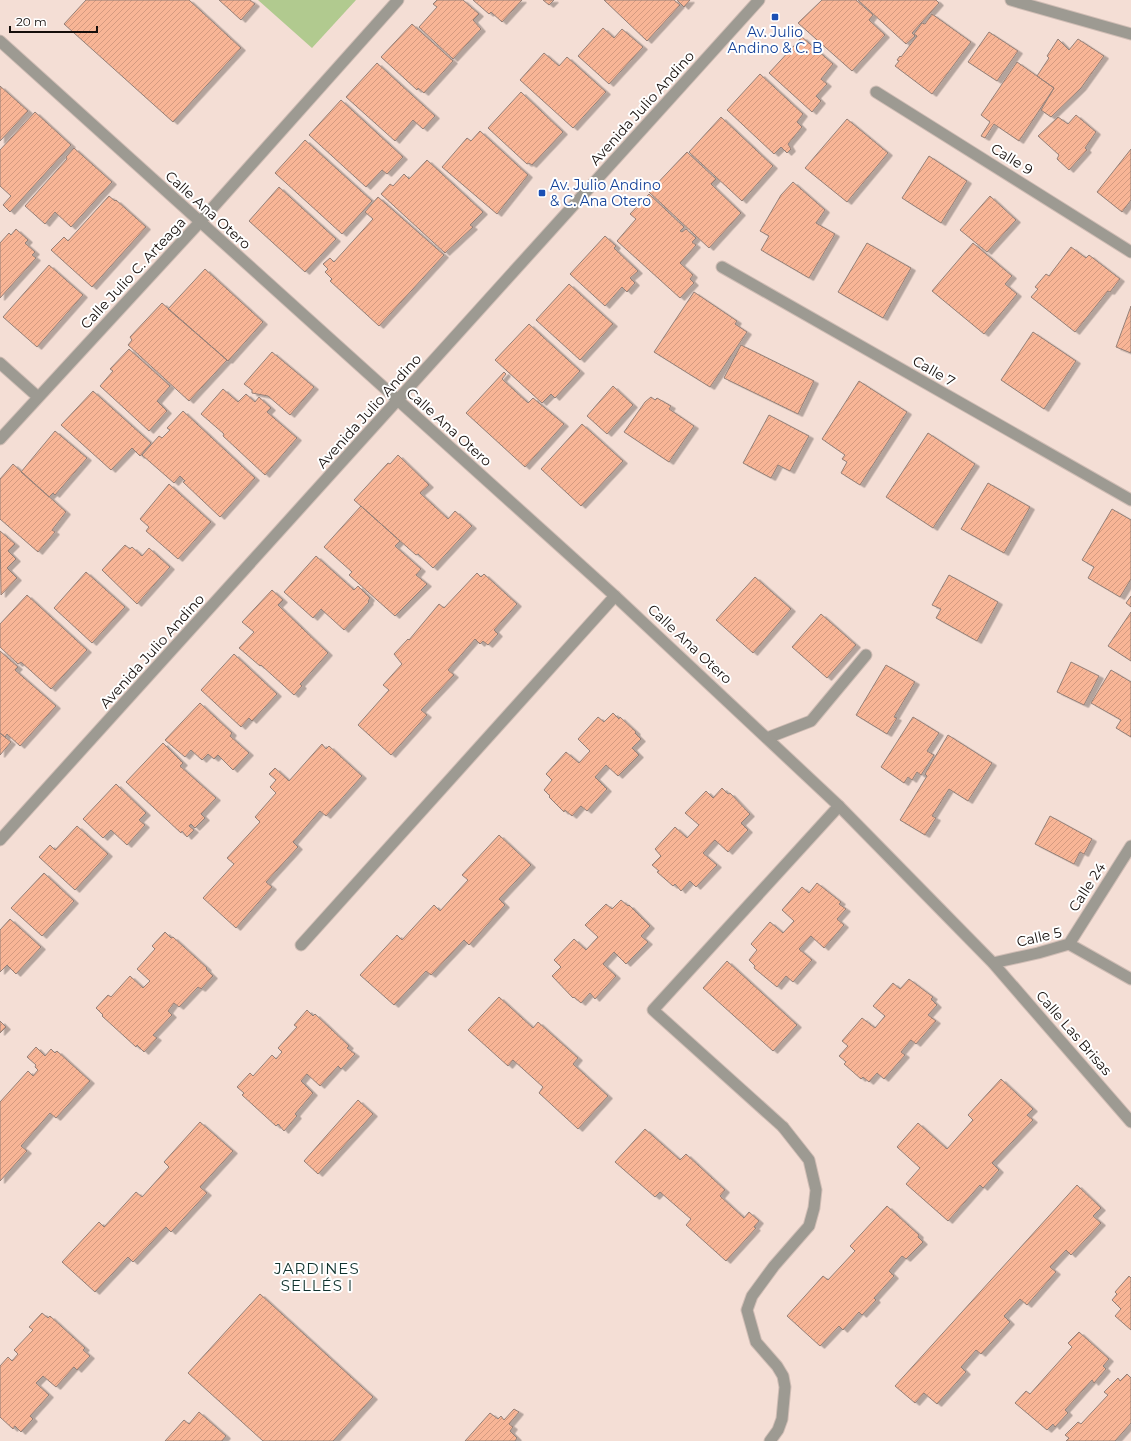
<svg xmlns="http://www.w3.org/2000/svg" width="1131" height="1441" viewBox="0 0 1131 1441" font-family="Montserrat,sans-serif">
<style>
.grass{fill:#b1ca8f}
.building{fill:url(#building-hatch);stroke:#948078;filter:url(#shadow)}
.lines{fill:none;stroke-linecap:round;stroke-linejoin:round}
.service-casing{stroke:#d0bdb5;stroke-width:13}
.minor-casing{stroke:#d0bdb5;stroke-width:13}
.tertiary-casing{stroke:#d0bdb5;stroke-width:13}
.service{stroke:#9d9a92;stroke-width:11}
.minor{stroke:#9d9a92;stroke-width:11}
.tertiary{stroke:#9d9a92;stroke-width:11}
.transit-dot{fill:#1a4fb4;stroke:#fff;stroke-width:1.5}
.labels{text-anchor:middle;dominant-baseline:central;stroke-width:4;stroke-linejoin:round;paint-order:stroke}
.transit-label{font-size:14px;fill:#164399;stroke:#fff}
.street-label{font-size:14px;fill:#150e0b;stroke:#fff}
.neighbourhood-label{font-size:15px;letter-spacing:1px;fill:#11332e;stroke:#fff}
</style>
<defs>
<pattern id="building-hatch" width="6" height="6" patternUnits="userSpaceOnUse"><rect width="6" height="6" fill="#f8b596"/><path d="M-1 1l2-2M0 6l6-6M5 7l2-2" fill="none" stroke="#d49a80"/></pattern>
<filter id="shadow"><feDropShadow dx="4.5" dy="2.5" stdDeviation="0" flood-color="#0004"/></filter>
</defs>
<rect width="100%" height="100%" fill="#f4ded5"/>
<path class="grass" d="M258 0H356L312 48Z"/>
<path class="building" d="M86 0H189L241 48 173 122 64 24Z
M219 0H250L255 4 241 20Z
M437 0H463L479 14 473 20 481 29 453 59 419 27 437 7 433 4Z
M473 0H522L502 22 491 12 489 14Z
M543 0H554L549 5Z
M604 0H674L680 5 647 41Z
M677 0H690L684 7Z
M822 0H856L873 15 869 20 885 35 852 71 798 23Z
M858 0H936L939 3 912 33 915 36 906 44Z
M932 14 971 42 932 94 895 66 899 61 897 60 900 56 901 57 917 36 914 34 922 23 925 24Z
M412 24 453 61 424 93 418 88 417 90 381 57Z
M603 28 614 38 622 29 643 47 609 84 578 56Z
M989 32 1018 51 997 81 968 62Z
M802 37 833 64 821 79 827 84 816 96 821 101 812 112 769 73Z
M1058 39 1069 50 1078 39 1104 56 1081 88 1051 117 1041 110 1054 88 1037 76 1049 58 1047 56Z
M544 53 559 66 567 57 606 92 573 128 520 80Z
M1017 62 1054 88 1019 141 994 124 985 138 981 136 990 122 981 115Z
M377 63 435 116 423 129 413 120 395 141 346 97Z
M760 74 803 114 797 122 802 127 788 144 791 149 787 153 781 147 774 154 727 110Z
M0 86 28 111 0 141Z
M521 92 563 132 532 165 529 163 527 164 488 128Z
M341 100 403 157 387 174 382 170 366 187 309 135Z
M35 112 71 145 10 212 3 205 11 196 0 186V150Z
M1076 115 1096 132 1085 148 1087 150 1069 170 1057 159 1059 155 1038 136 1058 117 1068 124Z
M721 117 773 166 742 201 689 152Z
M847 119 888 153 847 202 805 168Z
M480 131 528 175 497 214 442 167 467 138 471 141Z
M305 140 372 201 342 234 275 173Z
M74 148 112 182 71 227 55 212 45 224 25 206 67 159 66 157Z
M1131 149V200L1122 212 1097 192Z
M687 152 716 179 711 184 741 213 709 248 649 192Z
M929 156 967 181 941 223 902 198Z
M427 160 483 212 470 225 473 227 445 253 381 194 390 184 393 186 404 174 409 179Z
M793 182 825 210 816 223 835 234 809 278 761 250 769 236 760 231 781 195Z
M279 187 336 239 305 272 249 221Z
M649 194 684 227 680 231 682 232 686 229 696 238 692 242 696 245 680 263 693 275 690 279 694 283 680 298 617 241 636 219 630 214Z
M109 196 115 201 116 200 146 227 92 287 51 250 64 237 68 241Z
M990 196 1016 220 987 252 960 230Z
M378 197 444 255 379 326 330 281 332 279 325 272 328 269 323 264 330 258 334 262 373 219 365 212Z
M16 229 28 240 25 243 35 252 32 255 36 258 0 298V243L9 233 11 235Z
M605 236 616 246 614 248 638 271 630 278 635 283 627 292 622 287 605 306 570 274Z
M867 243 911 268 883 318 838 292Z
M973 243 1012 276 1005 284 1017 294 984 334 932 291Z
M1071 247 1086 258 1089 255 1120 279 1110 292 1108 291 1075 332 1031 297 1038 289 1035 287 1046 274 1049 276Z
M49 265 83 295 37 347 3 317Z
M205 269 263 322 228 361 168 309Z
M569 284 613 324 580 360 536 320Z
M694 292 737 321 735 324 747 332 710 387 654 352Z
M162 303 227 360 189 401 128 345 132 340 130 337Z
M1131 306V353L1116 347Z
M529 324 580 371 555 398 551 394 542 403 495 360Z
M1033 332 1076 361 1044 409 1001 380Z
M741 345 814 381 798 414 724 378Z
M129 349 170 386 157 401 167 411 149 431 100 386 113 371 110 369Z
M272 352 314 387 290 415 268 396 252 393V390L244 384Z
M504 372 506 374 502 379 528 403 533 398 564 424 525 467 466 413Z
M859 381 907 412 860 485 841 473 847 462 842 459 845 455 822 439Z
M613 386 633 405 607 434 587 416Z
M223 389 238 402 246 394 255 402 259 397 271 408 267 412 297 438 265 475 223 436 224 434 201 414Z
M93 391 151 443 140 456 132 448 111 470 61 425Z
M651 397 655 400 657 398 671 406 669 409 694 426 669 462 624 432 645 402Z
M183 411 255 478 220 517 183 482 185 481 180 476 174 483 142 455 159 436 162 438 170 430 167 428Z
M769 415 809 436 790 471 778 465 771 478 743 463Z
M582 424 623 461 581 506 541 469Z
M55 431 87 458 55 495 53 493 49 497 21 472Z
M928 433 975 464 933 528 886 497Z
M398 455 429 485 420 493 448 519 455 511 472 526 433 568 418 554 416 555 354 500 388 463 390 464Z
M13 464 66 512 52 530 55 532 38 552 0 519V479Z
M988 483 1030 507 1004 553 961 529Z
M169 484 211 522 178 559 146 531 149 527 140 519Z
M361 506 400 541 395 546 421 569 416 575 427 584 395 616 349 575 352 572 324 547Z
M1112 509 1131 520V579L1120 597 1088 578 1094 567 1082 560Z
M0 531 15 544 8 551 16 559 7 568 17 578 1 595Z
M125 545 130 549 132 547 142 556 149 548 170 567 137 604 102 570Z
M316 556 354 590 358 586 370 598 368 601 369 602 344 630 321 609 313 618 284 592Z
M86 572 125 607 92 643 54 608Z
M477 573 481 577 484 574 517 604 494 630 498 634 488 645 483 641 480 644 475 639 448 670 454 675 421 710 427 715 391 755 358 725 389 690 383 685 402 664 394 654 408 639 409 640 439 604 444 608Z
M949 575 998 602 977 641 936 618 941 609 932 605Z
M755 577 791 609 753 653 716 620Z
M272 590 283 600 278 605 328 653 303 681 300 684 302 686 294 695 261 665 260 666 239 648 254 632 242 622Z
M27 595 87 650 51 689 21 662 18 664 0 647V624Z
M1131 596V607L1126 603Z
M1131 612V661L1108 646Z
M821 614 856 645 827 678 792 647Z
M0 651 18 667 15 670 56 706 20 746 7 734 5 737 0 733Z
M234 654 277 694 252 721 249 718 241 727 201 690Z
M1071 662 1099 676 1084 705 1057 692Z
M886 665 915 682 894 717 897 718 887 734 856 715Z
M1111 670 1131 682V737L1116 728 1121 720 1091 703Z
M200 703 232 733 230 736 249 753 233 770 218 755 214 759 208 754 202 760 191 750 185 757 165 740Z
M613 713 619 719 620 717 636 732 635 733 641 739 632 748 639 755 618 776 606 765 595 777 607 789 587 811 581 806 572 816 565 810 564 812 549 797 550 796 544 790 552 780 546 774 566 752 579 763 590 751 578 739 598 717 604 722Z
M913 717 939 733 927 751 934 755 921 775 917 772 912 780 908 777 904 783 881 767Z
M0 733 11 742 0 755Z
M948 735 992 763 968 801 949 789 932 816 936 818 925 835 900 820 927 776 925 774Z
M163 743 183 763 180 766 216 798 201 814 205 818 195 828 191 824 189 826 194 830 187 837 182 831 181 833 126 782Z
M322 744 326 749 329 746 362 776 326 816 320 811 293 842 298 847 266 882 272 887 236 928 203 898 234 864 227 858 260 822 255 817 276 793 270 787 276 780 269 774 275 768 289 781Z
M116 784 146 813 139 820 145 825 127 845 111 830 103 838 83 819Z
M722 788 728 794 730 793 750 814 741 823 748 830 728 852 715 840 703 853 717 865 696 887 690 881 681 891 675 884 673 886 657 872 659 871 652 865 661 856 655 849 675 827 687 838 699 825 685 813 706 791 713 798Z
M1050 816 1092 839 1084 854 1080 852 1074 864 1035 844Z
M77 826 108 854 75 890 39 857 50 845 55 850Z
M499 835 531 865 499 899 505 905 469 945 464 940 431 975 426 971 394 1005 360 975 397 935 402 940 434 905 440 911 468 880 462 875Z
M44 873 74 901 42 936 11 908Z
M817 883 841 902 839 904 846 909 837 919 844 925 824 948 811 936 799 949 812 960 793 982 786 976 777 987 754 968 755 966 749 960 757 950 751 944 770 922 783 933 794 921 782 910 802 887 809 893Z
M621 900 628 906 629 905 650 926 641 936 648 942 626 964 614 952 603 964 616 976 595 999 590 993 581 1003 574 997 573 998 552 976 561 967 554 960 574 939 586 950 598 937 585 925 606 904 612 909Z
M10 919 41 947 16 974 7 965 0 972V930Z
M165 932 171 938 173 937 207 968 206 969 213 976 201 989 198 987 179 1007 174 1003 168 1011 172 1015 153 1035 157 1038 144 1052 137 1045 136 1047 102 1016 103 1015 96 1008 108 995 111 997 130 976 143 988 150 981 137 969 155 949 152 946Z
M727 961 797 1025 773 1051 703 988Z
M909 979 933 997 931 999 937 1005 928 1015 936 1021 916 1044 911 1040 901 1052 905 1055 884 1079 877 1073 869 1082 863 1077 861 1079 844 1064 846 1062 839 1056 848 1046 842 1041 862 1018 875 1028 885 1016 873 1006 893 983 900 989Z
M499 997 533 1028 538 1022 578 1058 573 1064 608 1096 578 1129 539 1093 543 1087 513 1060 508 1066 468 1030Z
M307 1010 313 1016 315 1014 349 1046 347 1048 355 1054 341 1069 338 1066 320 1086 307 1074 301 1081 313 1093 295 1114 297 1116 284 1131 278 1124 276 1126 242 1095 244 1093 237 1087 250 1073 253 1076 272 1055 276 1059 282 1052 278 1048 297 1027 294 1025Z
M0 1021 6 1027 0 1033Z
M36 1047 45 1056 51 1049 55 1053 57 1051 90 1081 56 1118 50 1113 21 1146 27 1151 0 1181V1102L28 1071 33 1076 38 1070 35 1067 36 1065 27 1057Z
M1001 1079 1033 1109 1027 1115 1033 1120 992 1163 999 1170 983 1188 980 1185 948 1221 906 1184 920 1168 897 1147 918 1123 947 1149 973 1120 968 1115Z
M358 1100 373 1114 318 1174 304 1161Z
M200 1122 233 1151 200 1187 207 1193 171 1232 166 1227 133 1262 128 1257 95 1292 62 1262 99 1222 104 1227 136 1192 142 1197 169 1167 164 1162Z
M645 1129 680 1160 686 1154 725 1190 720 1196 744 1218 749 1212 759 1221 754 1227 756 1228 726 1261 686 1225 691 1219 660 1192 655 1197 615 1162Z
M1077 1185 1101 1208 1093 1216 1101 1223 1071 1255 1066 1250 1050 1267 1056 1272 1027 1305 1020 1299 1004 1316 1010 1322 981 1354 976 1350 961 1367 966 1372 937 1404 924 1393 915 1403 895 1386Z
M887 1206 919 1235 918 1237 923 1242 906 1259 902 1256 889 1271 894 1276 874 1298 876 1300 862 1315 859 1312 843 1330 839 1326 820 1346 787 1316 823 1276 828 1280 855 1251 850 1246Z
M1129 1276 1131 1278V1330L1115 1316 1121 1309 1112 1300 1117 1294 1115 1292Z
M260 1294 373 1397 333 1441H263L188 1373Z
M42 1313 48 1318 50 1316 85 1348 83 1350 90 1356 77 1370 74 1367 56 1387 43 1376 36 1383 49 1395 30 1416 33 1419 21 1432 15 1426 13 1429 0 1417V1366L8 1357 12 1361 18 1354 14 1350 33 1330 29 1327Z
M1079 1332 1109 1359 1103 1366 1106 1369 1094 1383 1092 1380 1065 1410 1068 1413 1055 1427 1053 1424 1047 1430 1015 1403 1026 1391 1030 1394 1072 1347 1068 1343Z
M1127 1374 1131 1378V1423L1115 1441H1066L1069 1438 1065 1435 1078 1422 1081 1424 1108 1395 1104 1392 1118 1378 1120 1381Z
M514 1409 519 1412 509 1424 513 1427 510 1431 517 1438 515 1441H465L490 1413 498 1419 501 1416 504 1420Z
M199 1412 226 1436 222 1441H165L184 1420 189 1424Z"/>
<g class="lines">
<g class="service-casing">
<path id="service" d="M767 738 811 721 866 655
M301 945 615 596
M783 1127 653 1010 839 806"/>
</g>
<g class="minor-casing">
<path id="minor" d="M1011 0 1131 34
M0 41 615 596 839 806 993 963 1131 1122
M876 92 1131 252
M722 267 1131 500
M0 363 38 397
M0 439 199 223 398 0
M1069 944 1131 846
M993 963 1038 953 1069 944 1131 979
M770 1441 778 1430 782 1419 785 1387 783 1376 777 1366 756 1342 747 1310 752 1296 774 1266 809 1226 814 1208 816 1190 809 1160 783 1127"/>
</g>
<g class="tertiary-casing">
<path id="tertiary" d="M0 840 759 0"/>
</g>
<use href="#service" class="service"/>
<use href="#minor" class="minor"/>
<use href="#tertiary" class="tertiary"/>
</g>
<g class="transit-dot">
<rect x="771" y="13" width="8" height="8" rx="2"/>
<rect x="538" y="189" width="8" height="8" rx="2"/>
</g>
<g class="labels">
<g class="transit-label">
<text x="775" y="32">Av. Julio<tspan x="775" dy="16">Andino &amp; C. B</tspan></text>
<text x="550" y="185" text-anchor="start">Av. Julio Andino<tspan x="550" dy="16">&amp; C. Ana Otero</tspan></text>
</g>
<g class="street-label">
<text transform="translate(642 108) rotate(-48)">Avenida Julio Andino</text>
<text transform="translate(1012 159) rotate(32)">Calle 9</text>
<text transform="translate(208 210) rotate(42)">Calle Ana Otero</text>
<text transform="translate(133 273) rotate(-47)">Calle Julio C. Arteaga</text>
<text transform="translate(934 371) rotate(30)">Calle 7</text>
<text transform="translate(369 411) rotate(-48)">Avenida Julio Andino</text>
<text transform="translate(449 427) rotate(42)">Calle Ana Otero</text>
<text transform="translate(690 644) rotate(43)">Calle Ana Otero</text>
<text transform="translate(152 651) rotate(-48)">Avenida Julio Andino</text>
<text transform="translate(1087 887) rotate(-57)">Calle 24</text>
<text transform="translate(1039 937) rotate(-13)">Calle 5</text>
<text transform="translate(1074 1033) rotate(49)">Calle Las Brisas</text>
</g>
<g class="neighbourhood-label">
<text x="317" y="1268">JARDINES<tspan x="317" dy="17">SELLÉS I</tspan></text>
</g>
</g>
<path d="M10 26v6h87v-6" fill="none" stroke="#150e0b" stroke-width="2"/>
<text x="16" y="26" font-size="12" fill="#150e0b" stroke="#ffffff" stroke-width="3" paint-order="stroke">20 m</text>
</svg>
